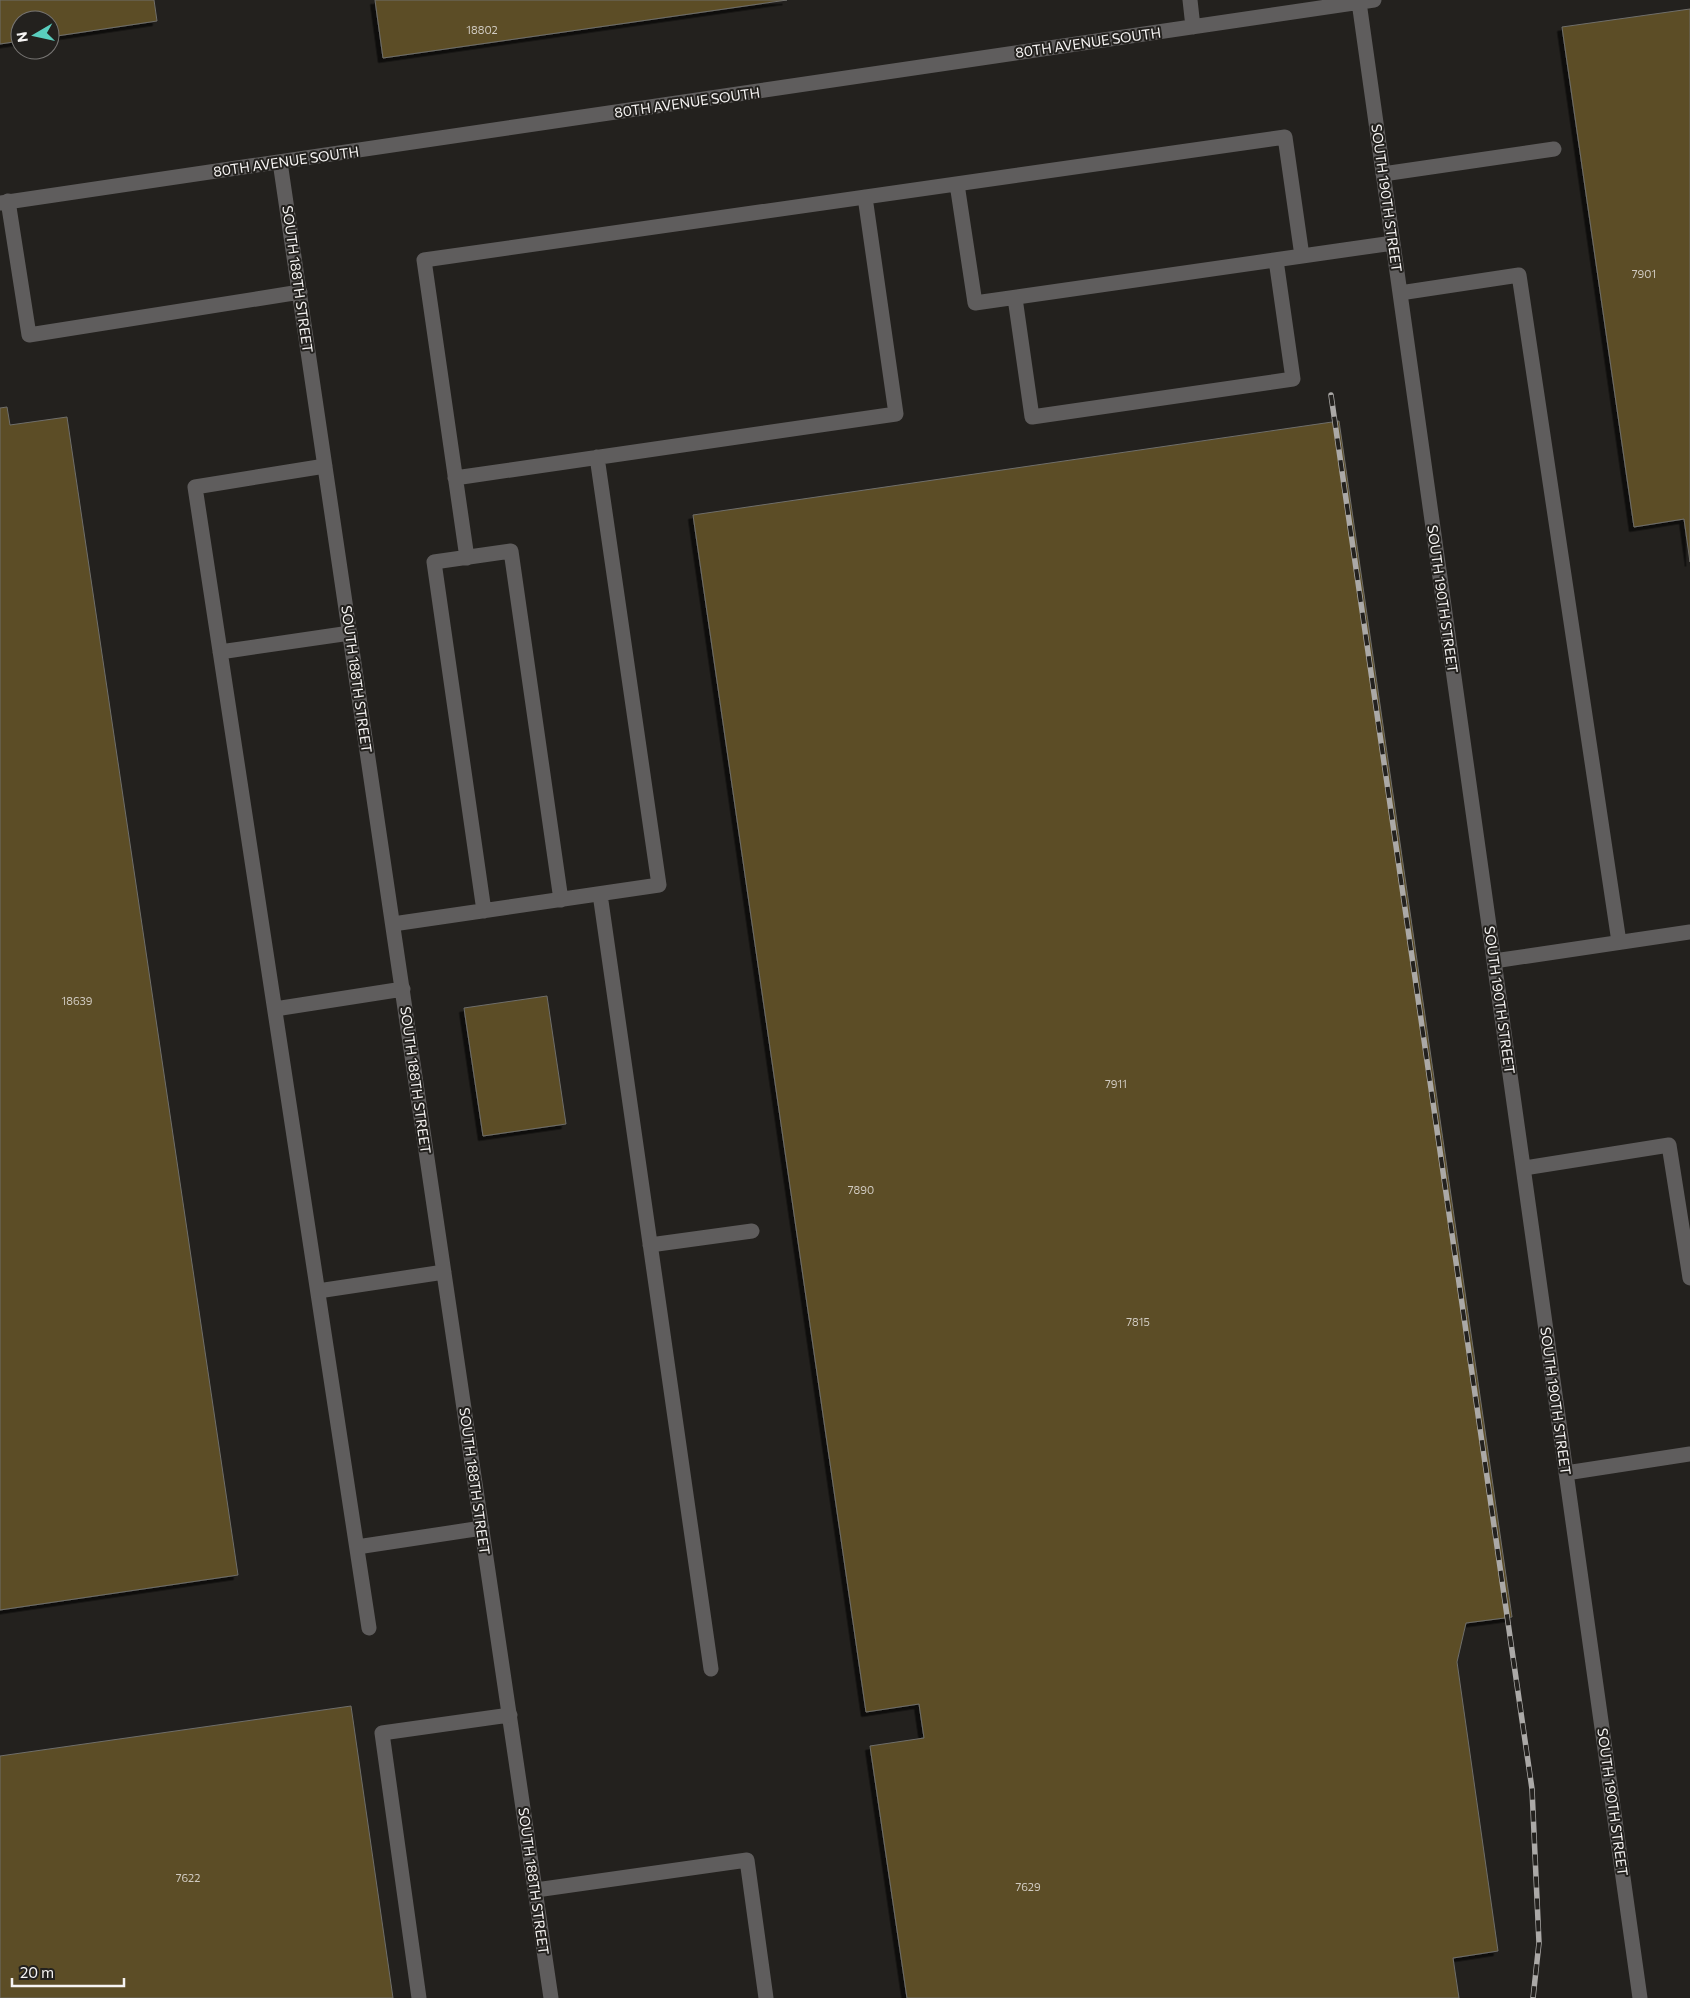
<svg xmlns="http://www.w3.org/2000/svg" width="1690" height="1998" viewBox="0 0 1690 1998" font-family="Commissioner,sans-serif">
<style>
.building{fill:#5c4d25;stroke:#6f6e6a;filter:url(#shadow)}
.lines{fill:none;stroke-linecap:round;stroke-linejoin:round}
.minor{stroke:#5f5d5d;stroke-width:15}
.rail-casing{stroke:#aba9a7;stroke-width:5.5}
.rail{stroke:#23211e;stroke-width:4;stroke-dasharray:11;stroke-linecap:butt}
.labels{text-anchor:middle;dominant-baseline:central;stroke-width:4;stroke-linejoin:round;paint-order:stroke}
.number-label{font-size:11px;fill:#d0cac0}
.street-label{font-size:14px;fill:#f6f4f3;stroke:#23211e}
</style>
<defs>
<filter id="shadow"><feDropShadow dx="-4.5" dy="4.5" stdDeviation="0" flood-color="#0009"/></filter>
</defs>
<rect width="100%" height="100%" fill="#23211e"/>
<path class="building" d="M0 0H154L157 21 50 37V20H20V41L0 44Z
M375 0H787L383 58Z
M1690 9V562L1684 519 1634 527 1562 27Z
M7 407 10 425 67 417 238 1575 0 1610V408Z
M1339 421 1512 1617 1466 1623 1457 1662 1498 1951 1453 1958 1459 1998H907L870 1746 924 1738 919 1704 866 1712 693 515Z
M547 996 566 1124 483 1136 464 1008Z
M351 1706 393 1998H0V1756Z"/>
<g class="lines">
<path class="minor" d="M1190 0 1193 27
M1359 2 1640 1998
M280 162 551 1998
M1383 174 1554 149
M957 184 975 303 1393 243
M8 201 29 335 300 292
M0 203 1374 0
M1400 293 1519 275 1619 942
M1015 298 1032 417 1293 379 1276 260
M325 466 195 487 369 1628
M455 478 896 414 865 197
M467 558 424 260 1285 137 1302 256
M220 652 350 633
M600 894 711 1669
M484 911 434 562 511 551 561 900
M393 924 659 885 597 457
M1494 961 1690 932
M275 1009 403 989
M1524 1168 1669 1145 1690 1278
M650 1245 752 1231
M318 1291 444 1272
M1566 1473 1690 1454
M357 1547 482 1528
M536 1890 747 1860 766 1998
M419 1998 382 1733 510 1715"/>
<g class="rail-casing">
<path id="rail" d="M1331 395 1532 1789 1539 1943 1533 1998"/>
</g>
<use href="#rail" class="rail"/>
</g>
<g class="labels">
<g class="number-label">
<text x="482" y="29">18802</text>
<text x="1644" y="273">7901</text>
<text x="77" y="1000">18639</text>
<text x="1116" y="1083">7911</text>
<text x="861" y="1189">7890</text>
<text x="1138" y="1321">7815</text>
<text x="188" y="1877">7622</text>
<text x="1028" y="1886">7629</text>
</g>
<g class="street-label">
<text transform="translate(1088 42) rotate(-8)">80TH AVENUE SOUTH</text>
<text transform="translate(687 102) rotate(-8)">80TH AVENUE SOUTH</text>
<text transform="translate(286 161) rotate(-8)">80TH AVENUE SOUTH</text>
<text transform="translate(1387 198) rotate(82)">SOUTH 190TH STREET</text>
<text transform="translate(298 279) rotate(82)">SOUTH 188TH STREET</text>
<text transform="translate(1443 599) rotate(82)">SOUTH 190TH STREET</text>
<text transform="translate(357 679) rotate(82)">SOUTH 188TH STREET</text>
<text transform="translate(1500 1000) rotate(82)">SOUTH 190TH STREET</text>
<text transform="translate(416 1080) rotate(82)">SOUTH 188TH STREET</text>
<text transform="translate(1556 1401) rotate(82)">SOUTH 190TH STREET</text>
<text transform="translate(475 1481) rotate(82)">SOUTH 188TH STREET</text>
<text transform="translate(1613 1802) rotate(82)">SOUTH 190TH STREET</text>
<text transform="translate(534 1881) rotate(82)">SOUTH 188TH STREET</text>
</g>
</g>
<g transform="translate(35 35) rotate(261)"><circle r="24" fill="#23211e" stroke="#777573"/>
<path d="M0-4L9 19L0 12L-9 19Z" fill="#5acebe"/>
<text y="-8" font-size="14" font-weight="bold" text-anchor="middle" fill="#f6f4f3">N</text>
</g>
<path d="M12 1978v8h112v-8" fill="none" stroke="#f6f4f3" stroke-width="2.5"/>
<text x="20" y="1978" font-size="15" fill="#f6f4f3" stroke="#23211e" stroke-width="4" paint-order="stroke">20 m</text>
</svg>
